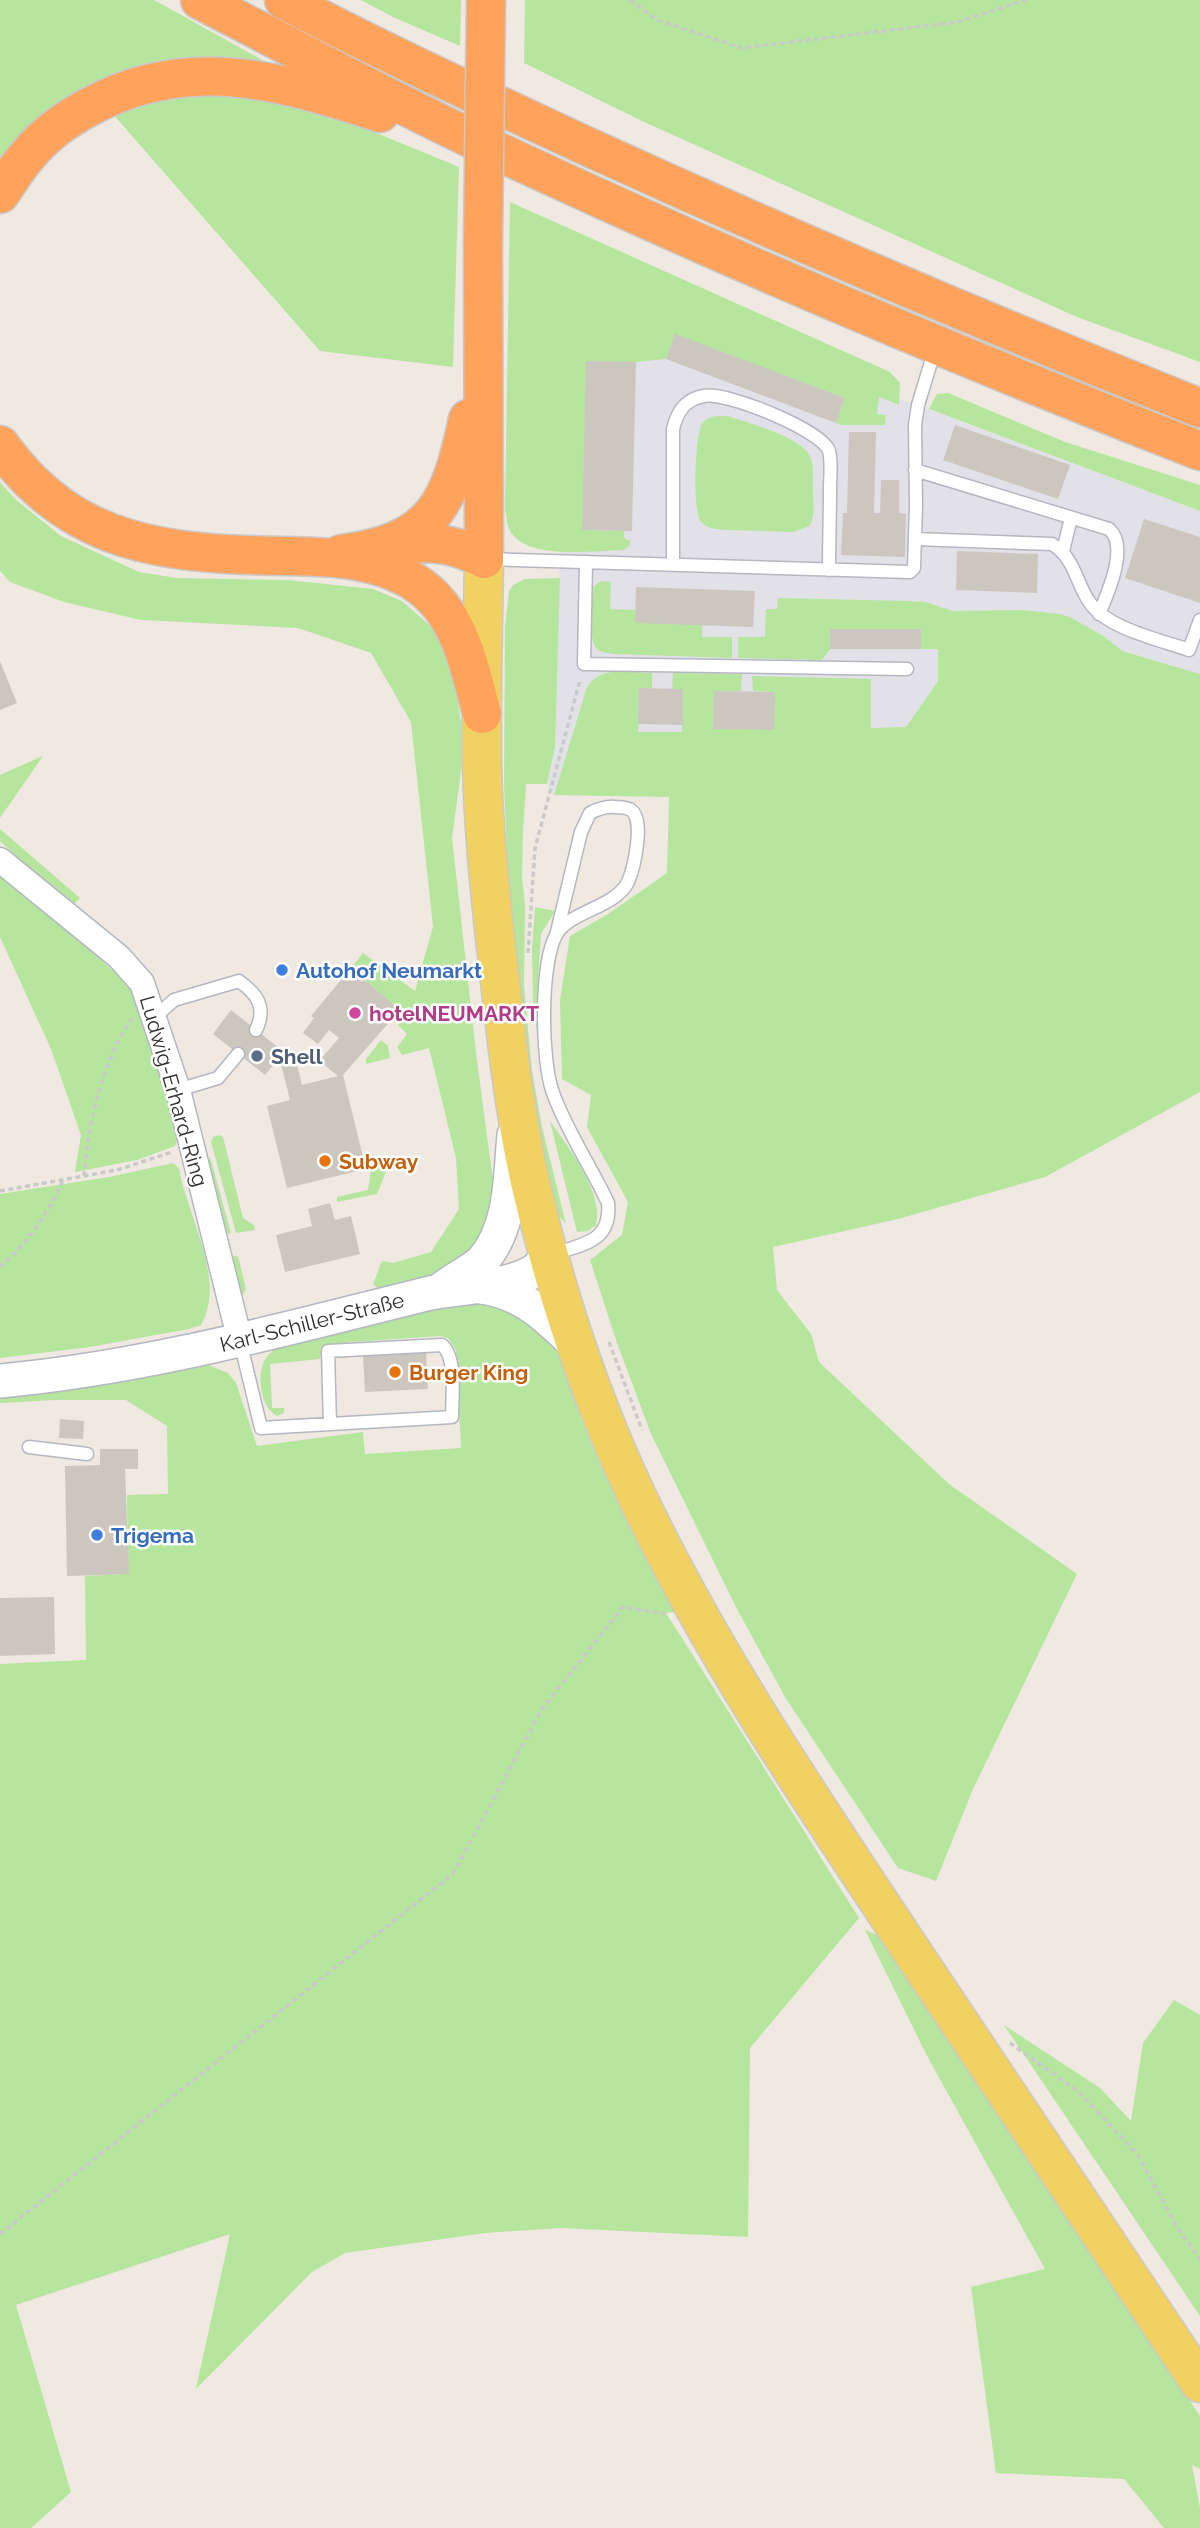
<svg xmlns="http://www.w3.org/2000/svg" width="1200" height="2528" viewBox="0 0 1200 2528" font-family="Raleway,sans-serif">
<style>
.industrial{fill:#e3e1e8}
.green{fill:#b6e59e}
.building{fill:#cbc7bf}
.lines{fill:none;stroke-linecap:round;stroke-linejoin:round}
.lane-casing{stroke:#b4b7c1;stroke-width:15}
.street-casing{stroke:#b4b7c1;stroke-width:27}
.secondary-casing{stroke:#b4b7c1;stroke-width:36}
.primary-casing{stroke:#c9c9c9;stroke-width:41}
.highway-casing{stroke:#c9c9c9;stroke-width:41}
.path{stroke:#c9c9c9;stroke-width:3.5;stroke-dasharray:5 3.5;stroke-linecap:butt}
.lane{stroke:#fff;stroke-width:12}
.street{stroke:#fff;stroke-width:24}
.secondary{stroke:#fff;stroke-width:33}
.primary{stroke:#f2d163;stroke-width:38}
.highway{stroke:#ffa35c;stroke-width:38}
.highway-bridge-casing{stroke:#c9c9c9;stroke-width:41;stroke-linecap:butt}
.highway-bridge{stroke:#ffa35c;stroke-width:38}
.shop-dot{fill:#3f7fe0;stroke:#fff;stroke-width:2.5}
.hotel-dot{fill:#d1479c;stroke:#fff;stroke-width:2.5}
.service-dot{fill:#5c6f8a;stroke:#fff;stroke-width:2.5}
.food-dot{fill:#e8710a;stroke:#fff;stroke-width:2.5}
.labels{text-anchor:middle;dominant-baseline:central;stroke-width:5;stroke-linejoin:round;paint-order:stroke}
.shop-label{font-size:21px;font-weight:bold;fill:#366cbe;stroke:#fff;text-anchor:start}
.hotel-label{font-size:21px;font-weight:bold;fill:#b23c85;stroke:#fff;text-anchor:start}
.service-label{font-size:21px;font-weight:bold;fill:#4e5e75;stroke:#fff;text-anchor:start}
.street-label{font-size:21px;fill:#2e2e2e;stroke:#fff}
.food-label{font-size:21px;font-weight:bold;fill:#c56008;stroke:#fff;text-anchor:start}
</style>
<rect width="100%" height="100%" fill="#efe9e1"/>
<path class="industrial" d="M529 260 1200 511V674L1121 651 938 681 865 786 669 797 554 795 547 784 555 748 560 551Z"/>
<path class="green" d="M0 0H154L295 78 183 67 0 180Z
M361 0H461L460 46 393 17Z
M525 0H1200V362L1077 317 642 121 524 63Z
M162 95 258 96 362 127 459 167 453 367 320 351 112 113Z
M510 202 890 372 900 383 899 405 879 397 877 414 886 415 885 425H842L836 423 845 398 675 335 666 359 636 362 587 361 582 530 624 531V538L630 541V545L624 550C597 551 538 558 517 539 507 531 507 521 505 509Z
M948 393 1065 442 1200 485V511L929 409 937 394Z
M727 416C747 422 802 438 810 456 814 465 813 479 813 489 813 501 816 516 809 526L794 532 726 530C717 529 707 529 701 522 692 512 695 434 702 424 708 415 718 416 727 416Z
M0 482 15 499 61 536 139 572 177 578 287 580 373 589 402 601 437 632 454 678 461 722 463 757 452 838 476 1053 495 1196 480 1245 438 1274 382 1292 373 1284 382 1261 393 1263 431 1252 459 1209 456 1158 429 1048 402 1055 397 1047 407 1034 398 1025 410 1012 400 1010 351 968 363 953 415 991 433 927 411 722 371 653 298 628 141 620 64 602 10 582 0 571Z
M560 578 555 748 547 784H526L523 832 522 877 525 904 524 985 532 1071 542 1127 566 1224 557 1214 541 1152 510 924 504 784 505 627 509 591 513 585 525 579Z
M601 581 611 582 610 609 636 610 702 625V637H732V658L613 654C608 653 601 653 597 649 587 640 593 600 593 587Z
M778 598 909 601 925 602 953 611 1022 610 1060 614 1070 617 1105 637 1122 651 1200 674V1092L1045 1177 898 1219 773 1247 777 1290 811 1334 819 1362 949 1484 1077 1574 973 1789 936 1881 898 1868 785 1697 737 1609 651 1434 617 1343 590 1260 622 1235 628 1202 587 1127 591 1095 562 1079 560 1000 570 936 608 914 667 873 669 797 554 795 587 687C601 665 630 672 652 673V688L639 689 638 732H682L683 689H672L673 673 742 674 741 691H714L713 728 775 692 753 691 752 676 871 679V728L906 727 938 681V649H921V629H830V649L822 660 738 658V637H765L766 609H777Z
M43 756 0 818V775Z
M0 829 80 898 74 904H68L0 841Z
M0 871 117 974 138 1000 152 1041 177 1141 175 1146 137 1160 75 1172 81 1135 51 1049 0 937Z
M535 907 555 911 541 934 538 977 543 1075 533 1003 532 950Z
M381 1040 388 1046 390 1058 366 1064V1059Z
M550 1121C568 1147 604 1192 596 1225L588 1231 577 1232Z
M219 1135 223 1137 243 1218 254 1225 255 1230 236 1233 211 1142 213 1137Z
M210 1156 231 1233 225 1234 208 1170Z
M173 1163 179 1168C187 1216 227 1280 201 1325L189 1329 90 1347 0 1358V1194L109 1177Z
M388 1167 377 1194 337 1202V1197L368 1190 371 1169Z
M231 1256H238L246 1289 242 1296Z
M491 1301C503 1308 538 1325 547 1334 560 1348 575 1403 583 1424 609 1489 640 1552 676 1612L666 1613 859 1918 750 2048 748 2237 561 2228 485 2233 345 2253 312 2272 196 2389 230 2234 16 2305 71 2492 31 2528H0V1664L86 1660 85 1576 128 1574 127 1495 168 1494 167 1426 126 1400H55L0 1403V1390L203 1363 228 1373 236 1383 257 1446 363 1432 365 1454 461 1448 456 1350 448 1338 440 1336 350 1342 321 1348 320 1359 270 1364 272 1408H284V1413L277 1416C262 1408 258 1383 262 1367 263 1359 270 1354 275 1348L425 1312Z
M865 1930 882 1937 1200 2416V2469L1192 2465 1200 2508V2528H1164L1124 2479 996 2473 971 2287 1045 2269 926 2054Z
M1174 2000 1200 2015V2316L1004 2025 1100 2088 1131 2121 1143 2043Z"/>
<path class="building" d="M675 334 845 398 836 423 666 359Z
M586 361 636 362 632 531 582 530Z
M955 425 1070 465 1058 499 943 460Z
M849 432H876L874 513H880L881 480H899V513L906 514 905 557 841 555 843 513H847Z
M1144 519 1200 537V603L1125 578Z
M957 551 1038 554 1037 593 956 590Z
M636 587 755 591 753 627 635 623Z
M830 629H921V649H830Z
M0 661 17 703 0 710Z
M639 688 683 689V725L638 724Z
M714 691 775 692 774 730 713 729Z
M351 968 400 1010 343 1075 366 1169 287 1188 267 1106 290 1100 280 1060 295 1057 302 1085 338 1076 319 1061 339 1038 329 1030 318 1044 303 1033 314 1018 311 1016Z
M231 1010 284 1052 265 1075 213 1034Z
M330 1203 335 1220 351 1216 360 1254 285 1272 276 1235 312 1226 308 1209Z
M426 1352 428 1389 365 1392 363 1355Z
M60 1419 84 1421 83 1439 59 1438Z
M100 1449H138V1469H125L129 1574 67 1576 65 1466 100 1465Z
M54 1597 55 1654 0 1656V1598Z"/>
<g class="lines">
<g class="lane-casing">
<path id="lane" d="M915 470 1109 529C1129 546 1108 593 1099 614
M915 539 1052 544C1076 559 1075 582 1090 603 1108 629 1161 640 1189 650L1200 620
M1063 551 1071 518
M487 559 910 572 914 568 916 506 915 425 918 405 935 349
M586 562 584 664 907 669
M673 564V429C677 412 685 399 704 396 725 391 822 430 829 451 832 462 830 477 830 489 830 516 829 543 829 570
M155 1017 174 1000 239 981C257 994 267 1007 256 1030
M178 1090 218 1078 238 1054
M551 1255C581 1244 612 1243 608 1203 591 1166 567 1132 553 1093 541 1061 540 965 556 935 569 911 615 908 628 882 634 868 645 820 631 810 626 807 620 807 615 807 606 806 598 809 590 813L581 832 557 932
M240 1341 261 1428 452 1417C452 1398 457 1357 442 1345L328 1351 330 1424
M29 1447 87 1454"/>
</g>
<g class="street-casing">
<path id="street" d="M0 860 119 957 142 983 178 1090 240 1341"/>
</g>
<g class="secondary-casing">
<path id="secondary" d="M481 1287C522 1292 547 1317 576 1345
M443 1288C453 1280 476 1268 483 1260 512 1227 510 1175 514 1135
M0 1381C145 1368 285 1329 426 1294 459 1286 505 1289 534 1271 540 1267 544 1261 549 1256"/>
</g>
<g class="primary-casing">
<path id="primary" d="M484 559C483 627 481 694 482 761 483 829 490 896 498 963 506 1036 514 1110 530 1182 554 1286 588 1391 633 1488 707 1646 806 1792 903 1938 1002 2086 1101 2235 1200 2383"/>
</g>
<g class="highway-casing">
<path id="highway" d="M200 0C308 56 415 113 525 164 747 267 972 362 1200 451
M284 0C383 52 483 98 584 145 787 238 992 325 1200 408
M0 194C9 181 17 167 28 155 44 135 68 118 91 106 188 53 282 81 380 113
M483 242 484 559
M0 445C73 547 168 554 284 556 335 557 394 558 433 597 463 628 471 674 482 714
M388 546C425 541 450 541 484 559
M341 554C434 542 450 504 468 419"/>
</g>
<path class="path" d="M630 0 657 20 742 48 957 22 1026 0
M528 953 535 848 580 680
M84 1176C88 1124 102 1062 132 1018
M0 1191 117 1170 172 1152
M0 1267C27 1243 49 1213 63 1180
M609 1342 642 1430
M1010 2043 1079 2092 1138 2155 1177 2227 1200 2259
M0 2234 453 1874 542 1709 623 1607 665 1614"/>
<use href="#lane" class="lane"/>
<use href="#street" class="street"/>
<use href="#secondary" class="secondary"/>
<use href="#primary" class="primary"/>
<use href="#highway" class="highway"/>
<g class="highway-bridge-casing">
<path id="highway-bridge" d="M483 242 486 0"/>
</g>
<use href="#highway-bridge" class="highway-bridge"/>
</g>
<g class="shop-dot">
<circle cx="282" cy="970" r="7"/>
<circle cx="97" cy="1535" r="7"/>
</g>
<circle class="hotel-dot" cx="355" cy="1013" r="7"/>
<circle class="service-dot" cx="257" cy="1056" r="7"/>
<g class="food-dot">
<circle cx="325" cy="1161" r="7"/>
<circle cx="395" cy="1372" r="7"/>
</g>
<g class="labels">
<g class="shop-label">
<text x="296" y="970">Autohof Neumarkt</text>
<text x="111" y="1535">Trigema</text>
</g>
<g class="hotel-label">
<text x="369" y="1013">hotelNEUMARKT</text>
</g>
<g class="service-label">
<text x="271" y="1056">Shell</text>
</g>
<g class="street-label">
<text transform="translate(174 1091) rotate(74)">Ludwig-Erhard-Ring</text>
<text transform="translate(312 1322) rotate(-14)">Karl-Schiller-Straße</text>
</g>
<g class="food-label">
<text x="339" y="1161">Subway</text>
<text x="409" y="1372">Burger King</text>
</g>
</g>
</svg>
